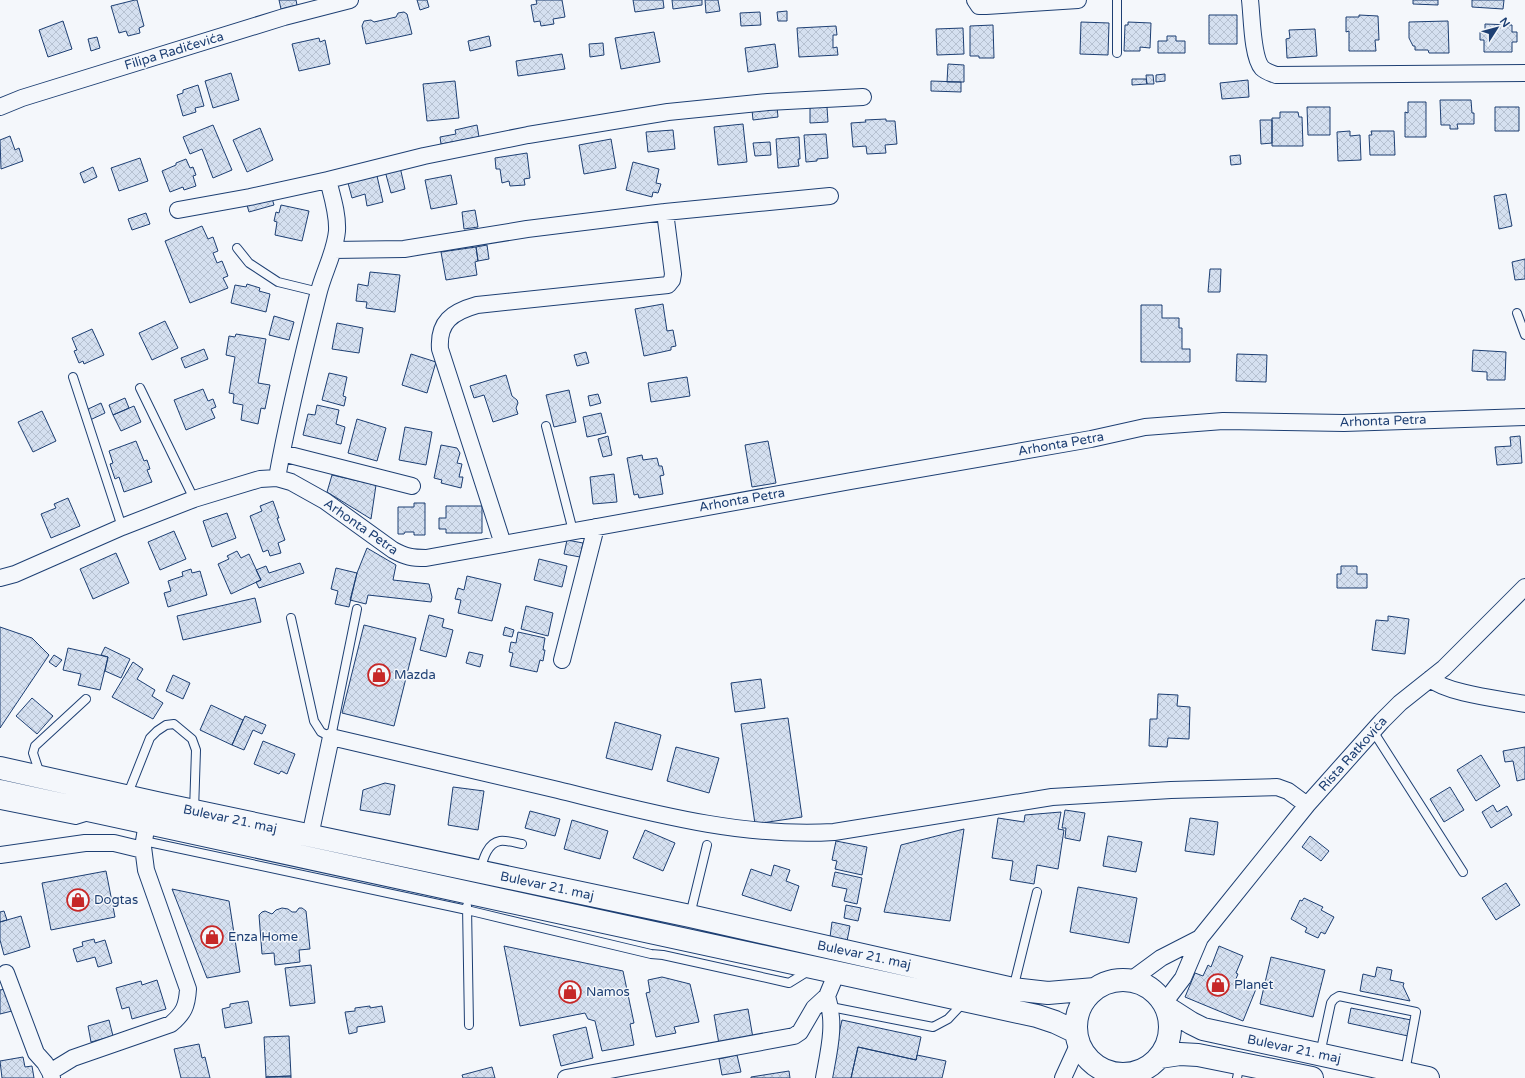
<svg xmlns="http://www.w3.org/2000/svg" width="1525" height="1078" viewBox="0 0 1525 1078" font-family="'Varela Round',sans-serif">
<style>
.building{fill:url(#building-cross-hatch);stroke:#1d3f73}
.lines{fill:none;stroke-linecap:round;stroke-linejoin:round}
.lane-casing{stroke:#1d3f73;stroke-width:10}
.street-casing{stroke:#1d3f73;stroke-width:18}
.primary-casing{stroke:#1d3f73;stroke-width:24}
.lane{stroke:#f4f7fb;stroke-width:8}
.street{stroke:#f4f7fb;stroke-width:16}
.primary{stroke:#f4f7fb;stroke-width:22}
.labels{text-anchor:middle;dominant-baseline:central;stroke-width:3;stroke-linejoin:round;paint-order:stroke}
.street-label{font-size:13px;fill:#1d3f73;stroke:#f4f7fb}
.poi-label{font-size:13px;fill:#1d3f73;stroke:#f4f7fb;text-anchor:start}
</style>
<defs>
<pattern id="building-cross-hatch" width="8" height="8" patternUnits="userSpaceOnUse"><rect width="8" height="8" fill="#d5e0f0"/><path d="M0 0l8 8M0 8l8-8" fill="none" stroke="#b6c1d1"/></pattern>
</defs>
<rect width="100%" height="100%" fill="#f4f7fb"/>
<path class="building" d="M135 0H137L144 26 139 28 140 33 128 36 126 31 119 33 111 6Z
M279 0H296L297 5 281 9Z
M417 0H427L429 7 420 10Z
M536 0H562L565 17 553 19 554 24 541 26 540 21 534 22 531 5 537 4Z
M633 0H663L664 8 635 12Z
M672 0H702V5L673 9Z
M705 0H718L720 11 706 13Z
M1413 0H1438V5L1413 4Z
M1472 0H1504L1503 9 1472 7Z
M787 11V21H778L777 12Z
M404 12 407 14 412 34 366 44 362 26 364 21 371 20 374 22 396 17 398 13Z
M760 12 761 25 741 26 740 13Z
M1209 15H1237V44H1209Z
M1359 15 1378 16 1379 40H1375L1376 51H1349V31L1346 32V17H1359Z
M63 21 72 49 48 57 39 30Z
M1448 21 1449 53H1429L1428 50H1415V46H1413L1409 38V22Z
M1081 22 1109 23 1108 55 1080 54Z
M1128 22 1151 23 1150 48 1140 47V51H1124L1125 25H1128Z
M1485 24 1512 25V32H1517V42H1512V52H1484V40H1480V31H1485Z
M993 25 994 58H979V56H970V26Z
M836 26 837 35H833V48L837 47 838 55 799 57 797 28Z
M963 28 964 54 937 55 936 29Z
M1315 29 1317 56 1287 58 1286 39 1290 38 1289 30Z
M654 32 660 62 621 69 615 38Z
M489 36 491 46 470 51 468 41Z
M1167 36H1176V41H1185V53H1158V41H1167Z
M97 37 100 48 91 51 88 39Z
M319 38 320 42 325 40 330 64 299 71 292 44Z
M603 43 604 55 590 57 589 44Z
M775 44 778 67 748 72 745 48Z
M562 54 565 69 518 76 516 61Z
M948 64 964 65V82H947Z
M231 73 239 100 213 108 205 81Z
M1165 74V81L1156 82V75Z
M1146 75H1153L1154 84H1147Z
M1132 79H1146L1147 84 1132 85Z
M1248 80 1249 97 1222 99 1220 83Z
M455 81 459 118 427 121 423 84Z
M931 81 961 82V92L931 91Z
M198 85 204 106 195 108 196 112 183 116 177 95 183 93V90Z
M1440 100H1471L1472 113H1474V124H1457L1458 129H1450V125H1441Z
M1408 102H1426V137H1405V112L1408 113Z
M777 107 778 117 753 120 752 110Z
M810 107H827L828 122 810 123Z
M1307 107H1330V135H1308Z
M1495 107H1519V131H1495Z
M1280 112H1298L1299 117H1302L1303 146H1272V118H1280Z
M886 119V121H895L897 144 885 145 886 153 867 154 866 146 853 147 851 123 866 122 865 120Z
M1260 120H1272V143L1261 144Z
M743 124 747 162 718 165 714 127Z
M213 125 232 170 213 178 202 149 190 154 183 137Z
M477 125 479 137 441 144 440 137 456 134 455 130Z
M260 128 273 160 247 172 233 140Z
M673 130 675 149 648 152 646 132Z
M1350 131V136L1360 135 1361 160 1338 161 1337 132Z
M1371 131H1394L1395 155H1370L1369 135H1372Z
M826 134 828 158 817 159V161L806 162 804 135Z
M10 136 15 150 19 148 23 161 1 169 0 140Z
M799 137 800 159H798L799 166 778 168 776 139Z
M611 139 616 168 584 174 579 145Z
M770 142 771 155 755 156 753 143Z
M527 153 530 178 524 179 525 185 510 186 509 181 502 183 500 169H496L495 158Z
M1240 155 1241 164 1231 165 1230 156Z
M140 158 148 181 119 191 111 168Z
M186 159 190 168 193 167 196 175 193 176 196 186 184 190 183 187 170 192 162 171 176 165V163Z
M633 162 659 169 656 183 661 184 658 193 653 192 652 197 626 190Z
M93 167 97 177 84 183 80 173Z
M400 167 405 189 391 193 385 171Z
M451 175 457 204 431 209 425 180Z
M377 176 383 202 367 206 365 194 352 198 348 183Z
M1506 194 1512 226 1499 229 1494 196Z
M271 195 274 205 249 212 246 202Z
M281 205 309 211 302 241 275 235 277 222 274 221 276 212 279 213Z
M475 210 478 227 464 229 462 212Z
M146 213 150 224 132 230 128 219Z
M202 226 208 239 213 237 218 251 213 253 217 263 222 261 228 276 223 278 228 288 190 303 165 241Z
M487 245 489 259 478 261 476 247Z
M476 247 478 261 475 262 477 275 446 280 441 252Z
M1525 259V279L1515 280 1512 262Z
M1210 269H1221L1220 292H1208Z
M370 272 400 275 395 312 366 308 367 302 356 301 358 284 368 286Z
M247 284 260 288 259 291 270 294 266 312 231 303 235 285 246 287Z
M663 304 667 331 673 330 676 346 671 347V350L644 356 635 309Z
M1141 305H1162V318H1179V328H1182V349H1190V362H1141Z
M274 316 294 322 289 340 269 335Z
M165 321 178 348 152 360 139 333Z
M337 323 363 328 359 353 332 349Z
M92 329 104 355 84 364 83 361 79 363 74 351 77 350 72 338Z
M236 334 266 339 258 383 270 385 265 409 261 408 258 424 241 420 243 405 233 403 234 394 229 393 235 357 226 355 229 336 235 337Z
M204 349 208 359 185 368 181 358Z
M1473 350 1506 352 1505 380H1487V372L1472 371Z
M586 352 589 363 577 366 574 355Z
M411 354 436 362 427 393 402 385Z
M1237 354 1267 355 1266 382 1236 381Z
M329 373 347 377 343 396 346 397 344 406 322 400Z
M506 375 512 396 517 400 518 403 516 408 518 414 493 422 484 395 474 398 470 386Z
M687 377 690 396 651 402 648 383Z
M203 389 208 401 213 399 216 407 211 409 215 418 186 430 174 400Z
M569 390 576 422 554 427 546 395Z
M598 394 601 403 590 406 588 396Z
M125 398 129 408 113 415 109 405Z
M101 403 105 413 90 420 86 410Z
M317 405 339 410 336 424 345 427 341 444 303 435 308 414 315 415Z
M134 406 141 422 121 431 113 415Z
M42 411 56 441 33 452 18 422Z
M601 413 606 433 587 437 583 417Z
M357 419 386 428 377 461 348 453Z
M405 427 432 432 426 465 399 460Z
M608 436 612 455 603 457 598 439Z
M1520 436 1522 463 1497 465 1495 447 1511 446 1510 437Z
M136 441 144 461 147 460 150 469 147 470 152 482 124 492 119 477 115 479 110 464 113 463 109 451Z
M768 441 776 483 752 487 745 445Z
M441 445 457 448 460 453 457 463 462 464 459 477H463L461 488 441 483 442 480 434 478Z
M642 455 643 460 657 458 659 466H662L664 475 660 476 663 494 639 498 638 494 634 495 627 458Z
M614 474 617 502 593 504 590 477Z
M332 475 376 485 371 519 327 492Z
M68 498 80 526 51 538 41 514 56 508 54 504Z
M273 501 279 518H277L285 540 278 543 281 553 270 556 268 550 263 552 250 516 262 511 260 506Z
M414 503H425V535H414V532H405L404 534H398V507H414Z
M446 506H482V533H446V529H439V518H446Z
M227 513 236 538 212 547 203 521Z
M174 531 186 559 160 570 148 542Z
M567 540 583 543 580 557 564 554Z
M367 548 396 565 393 580 429 584 432 597 431 602 368 595 366 604 350 600 357 573Z
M237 551 241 558 249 554 261 580 231 594 218 564 229 559 227 556Z
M116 553 129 583 93 599 80 569Z
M539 559 567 566 562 587 534 580Z
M300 563 304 573 259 588 256 582 261 580 256 570 266 566 269 573Z
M1341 566H1357V574H1367V588H1337V574H1341Z
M336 568 357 573 349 607 335 604 338 591 331 589Z
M191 569 192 573 200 571 207 595 168 607 164 593 171 591 168 581 183 576 182 572Z
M467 576 501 584 492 621 458 613 461 600 455 599 458 588 464 590Z
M255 598 261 622 183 640 177 616Z
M526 606 553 613 548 636 521 629Z
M429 615 444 619 442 627 453 630 446 657 420 650Z
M1388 616 1409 619 1405 654 1372 650 1376 620 1388 621Z
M364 625 416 638 394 726 342 713Z
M0 627 32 638 49 655 0 728Z
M505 627 514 630 512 637 503 635Z
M518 632 545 638 543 650H545L543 661 540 660 537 672 510 666 513 653 509 652 511 642 516 643Z
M105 647 130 659 121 678 105 671 108 657 101 655Z
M68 648 108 657 100 690 78 685 81 674 63 670Z
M469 652 483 655 480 667 466 663Z
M54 655 62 660 56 667 49 662Z
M133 662 143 669 137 679 155 690 152 696 163 703 153 719 112 697Z
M173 675 190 683 183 699 166 691Z
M761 679 765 708 735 712 731 683Z
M1158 694 1178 695 1177 706 1190 707 1189 739 1168 738 1167 747 1149 746 1150 719H1157Z
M32 698 53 716 37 734 16 716Z
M211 705 243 720 232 745 200 730Z
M245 716 266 725 262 734 253 730 244 750 232 745Z
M788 718 802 817 755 824 741 724Z
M615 722 661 735 652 770 606 758Z
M263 741 295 754 287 774 281 771 279 774 254 764Z
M676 747 719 758 709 793 667 781Z
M1525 747V779L1517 781 1513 761 1505 762 1503 751Z
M1481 755 1500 786 1476 801 1457 770Z
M385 783 395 785 390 815 360 810 363 790Z
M453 787 484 791 478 830 448 825Z
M1450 787 1464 810 1444 822 1430 799Z
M1493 805 1497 812 1507 806 1512 815 1491 828 1482 812Z
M1065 810 1085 813 1080 841 1065 838 1066 828H1062Z
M530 811 560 819 555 836 525 828Z
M1061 812 1058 829 1064 830 1058 869 1037 865 1034 884 1010 880 1013 861 992 858 998 818 1024 822 1025 815Z
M1190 818 1218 822 1214 855 1185 851Z
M572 820 608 831 600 859 564 849Z
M964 829 950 921 884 912 901 845Z
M645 830 675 843 663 871 633 858Z
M1108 836 1142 842 1136 872 1103 866Z
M1310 836 1329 851 1321 861 1302 847Z
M836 841 867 847 862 875 835 869 837 861 832 860Z
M774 865 790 870 786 881 799 886 791 911 742 895 751 869 771 876Z
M106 871 115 917 51 930 42 883Z
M835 872 862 878 857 904 844 901 847 889 832 886Z
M1506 883 1520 905 1496 920 1482 898Z
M1078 887 1137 898 1129 943 1070 932Z
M172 889 229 901 240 972 207 978Z
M1304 898 1323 907 1321 910 1334 917 1325 934 1321 932 1318 938 1305 932 1307 928 1291 919 1300 900 1302 901Z
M846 905 861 908 858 921 844 918Z
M282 908 288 909 292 912H296L299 908H302L306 911 310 949 299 950 300 962 275 965 274 953 262 954 259 915 262 912 265 911 272 914 276 910Z
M4 911 7 920 0 922V912Z
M21 916 30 947 4 955 0 940V922Z
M832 922 850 926 847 941 830 937Z
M94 939 95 943 105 940 112 963 98 967 95 957 77 962 73 949 83 946 82 942Z
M504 946 623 971 634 1023 630 1024 634 1045 602 1051 595 1021 588 1019 585 1013 520 1026Z
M1219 946 1243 956 1236 973 1238 974 1235 981 1256 989 1243 1021 1185 997 1195 973 1203 976 1208 965 1211 967Z
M1271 957 1325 970 1313 1017 1260 1004Z
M311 965 315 1003 290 1006 285 968Z
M1377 967 1392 970 1390 980 1404 983 1403 986 1410 1001 1360 991 1363 974 1375 977Z
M662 977 690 984 699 1022 674 1027 676 1033 656 1037 646 993 650 992 648 980Z
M157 980 166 1009 132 1019 129 1007 122 1009 116 988 141 981 142 985Z
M10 988 16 1010 0 1014V990Z
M248 1001 252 1023 225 1028 222 1009 230 1007V1004Z
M370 1006V1008L382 1006 385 1022 357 1027V1032L349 1034 345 1012 355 1011V1008Z
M1351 1008 1411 1020 1408 1036 1348 1023Z
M748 1009 753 1038 719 1044 714 1015Z
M109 1020 113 1036 91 1042 88 1026Z
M842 1020 921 1037 916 1060 858 1047 851 1078H829Z
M586 1027 593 1058 561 1066 553 1035Z
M289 1036 291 1076 266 1077 264 1037Z
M199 1044 202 1058 205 1057 210 1078H181L174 1049Z
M858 1047 916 1060 917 1055 946 1061 942 1078H851Z
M737 1055 741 1072 722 1075 719 1059Z
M23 1057 25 1067 32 1066 34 1078H2L0 1061Z
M492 1067 495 1078H463L462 1075Z
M789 1071 790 1078H751V1077Z
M291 1076V1078H266V1077Z"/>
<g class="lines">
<g class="lane-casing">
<path id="lane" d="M1117 0V53
M237 248 249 263 278 282 319 292
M1517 313 1525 335
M73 377 122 527
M140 388 194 499
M546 426 573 531
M291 618 314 721 321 732 331 737 357 609
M1373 731 1463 872
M40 774 33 753 35 746 86 699
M127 796 150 738 157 731 166 725 174 724 192 739 196 750 194 811
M0 805 76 820 89 816
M144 841 467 910 651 954 663 955 789 983 810 970
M480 871C483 860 487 843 500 841 506 840 516 843 522 844
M467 906 469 1025
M690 915 707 845
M1013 989 1037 892
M831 1007 933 1027 948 1019 964 1002
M1320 1054 1331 1003 1334 999 1339 996 1416 1012 1405 1072
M1237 1078 1240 1064"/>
</g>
<g class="street-casing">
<path id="street" d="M975 0 979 6H986L1078 0
M1250 0C1252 16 1252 57 1262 68 1266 72 1271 73 1276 75L1525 73
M0 107 22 98 284 17 350 0
M178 210 250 197 328 180 424 156 528 135 668 112 768 102 863 97
M333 250 404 249 527 229 665 212 830 196
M282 453 412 486
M277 478C288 416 303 355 318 295 323 273 335 253 337 231 338 214 332 196 328 180
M503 544 440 349C438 322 452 312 477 305L668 285 672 280 673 274 665 212
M0 578 15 574 122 527 194 499 260 479 277 478 291 482 325 501 393 550C406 557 412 558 426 558L851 481 1091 439 1145 427 1223 421 1344 423 1525 417
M562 660 596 527
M1430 679C1449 694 1500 699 1525 704
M310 836 331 737C407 755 482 772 558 790 648 812 741 838 834 832L1052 797 1171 790 1277 787 1288 791 1307 805
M0 855 85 843H114L143 850
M6 973 36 1053 45 1063 50 1072
M1131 980 1161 958 1200 938
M1164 1003 1183 978 1200 938 1307 805 1382 721 1400 703 1444 668 1525 587
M52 1078 50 1072 73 1058 171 1024C184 1013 187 1006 188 989L146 870 143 847 147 823
M566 1078 794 1036 800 1032 814 1008 827 996 837 972
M824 1078C829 1050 836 1024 827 996
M1063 1078 1079 1043
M1113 1078 1121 1074"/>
</g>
<g class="primary-casing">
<path id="primary" d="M0 768 161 804 690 916 1013 989 1048 993 1095 989
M0 791 1037 1016 1055 1022 1076 1032
M1076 1027a47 47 0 1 1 94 0a47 47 0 1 1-94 0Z
M1166 1007 1191 1023 1203 1029 1428 1078
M1160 1057 1180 1054 1198 1055 1312 1078"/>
</g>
<use href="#lane" class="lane"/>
<use href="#street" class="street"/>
<use href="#primary" class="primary"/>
</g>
<defs>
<g id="shop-ring" transform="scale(1.15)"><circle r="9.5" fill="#f4f7fb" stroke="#c62828" stroke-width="1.5"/><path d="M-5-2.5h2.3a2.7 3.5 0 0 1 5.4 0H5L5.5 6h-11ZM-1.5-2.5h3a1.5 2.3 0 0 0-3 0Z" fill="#c62828"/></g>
</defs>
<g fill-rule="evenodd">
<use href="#shop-ring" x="379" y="675"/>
<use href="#shop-ring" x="78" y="900"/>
<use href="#shop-ring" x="212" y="937"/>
<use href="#shop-ring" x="1218" y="985"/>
<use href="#shop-ring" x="570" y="992"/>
</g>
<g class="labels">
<g class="street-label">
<text transform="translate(174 51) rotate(-17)">Filipa Radičevića</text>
<text transform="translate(1383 421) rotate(-2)">Arhonta Petra</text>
<text transform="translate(1061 444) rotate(-10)">Arhonta Petra</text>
<text transform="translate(742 500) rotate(-10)">Arhonta Petra</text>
<text transform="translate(361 527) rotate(35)">Arhonta Petra</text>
<text transform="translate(1353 754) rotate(-48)">Rista Ratkovića</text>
<text transform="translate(230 819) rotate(12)">Bulevar 21. maj</text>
<text transform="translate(547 886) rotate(12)">Bulevar 21. maj</text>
<text transform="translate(864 955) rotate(12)">Bulevar 21. maj</text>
<text transform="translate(1294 1049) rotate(12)">Bulevar 21. maj</text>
</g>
<g class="poi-label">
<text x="394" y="675">Mazda</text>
<text x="94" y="900">Dogtas</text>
<text x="228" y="937">Enza Home</text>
<text x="1234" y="985">Planet</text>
<text x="586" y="992">Namos</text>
</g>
</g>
<g transform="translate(1497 28) rotate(54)" stroke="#f4f7fb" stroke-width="3" paint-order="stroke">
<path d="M0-3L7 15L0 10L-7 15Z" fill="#1d3f73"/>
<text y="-6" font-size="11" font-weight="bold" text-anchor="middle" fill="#1d3f73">N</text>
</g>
</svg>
